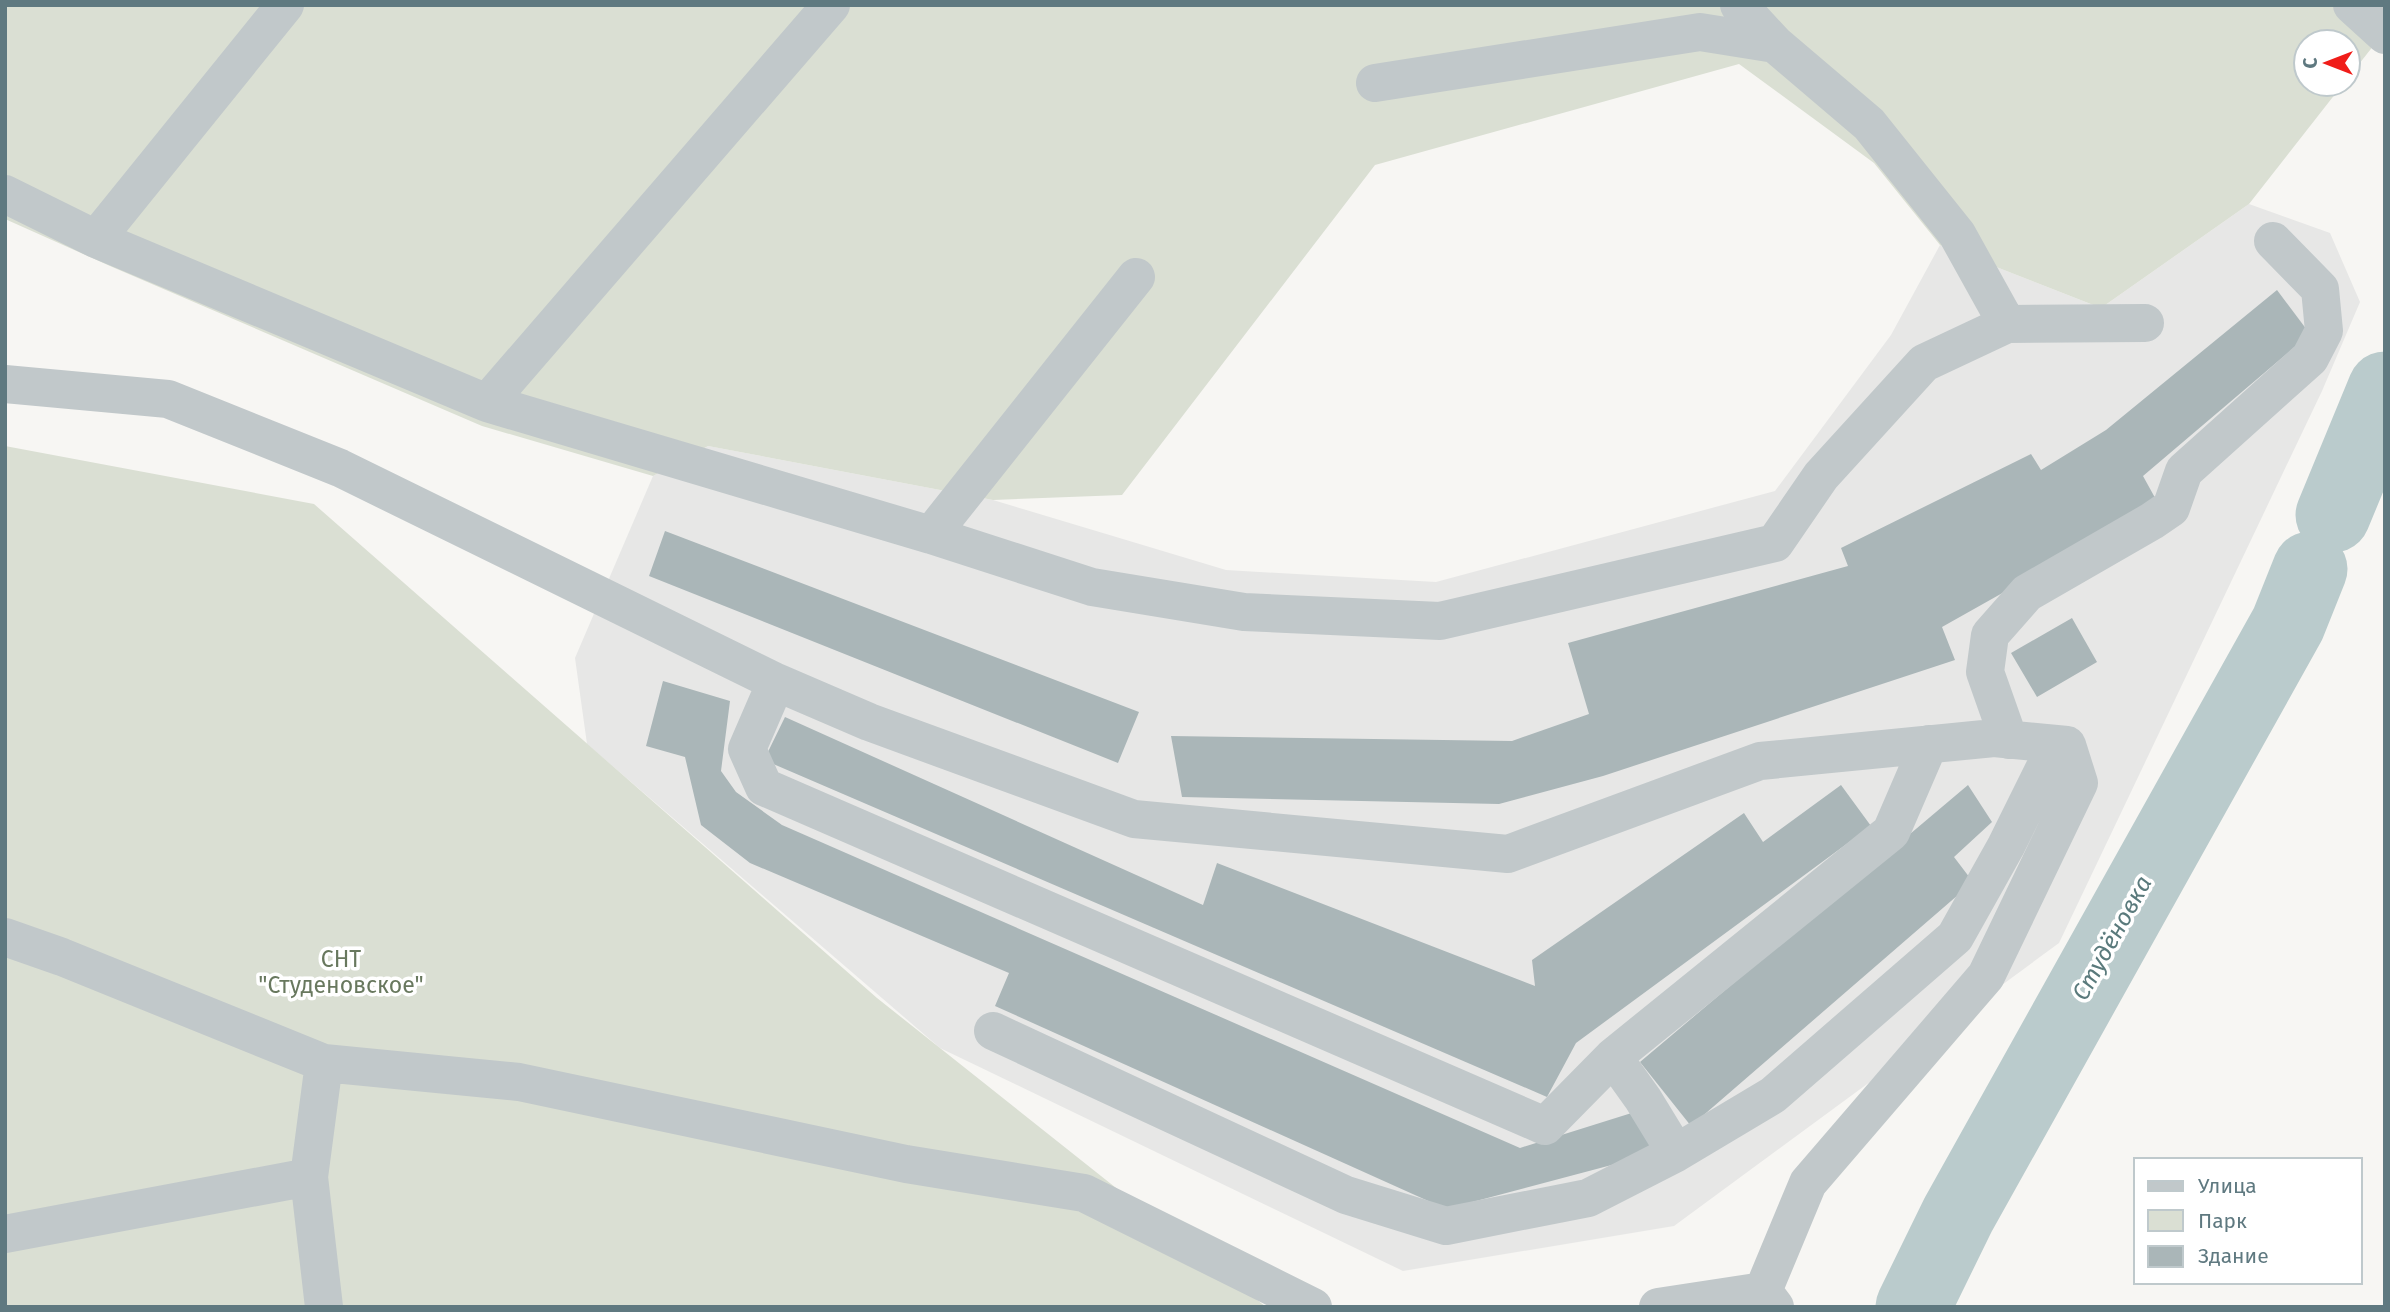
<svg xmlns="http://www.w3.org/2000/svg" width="2390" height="1312" viewBox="0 0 2390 1312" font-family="'Fira Sans',sans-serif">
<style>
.built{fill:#e7e7e6}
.green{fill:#dadfd3}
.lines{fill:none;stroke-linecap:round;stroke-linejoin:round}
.river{stroke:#bacbcc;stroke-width:75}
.building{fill:#aab6b8}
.minor{stroke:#c1c8ca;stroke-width:38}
.labels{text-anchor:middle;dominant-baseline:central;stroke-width:7;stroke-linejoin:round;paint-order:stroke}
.park-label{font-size:23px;fill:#68785e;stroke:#fff}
.water-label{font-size:24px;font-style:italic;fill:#5a7a7c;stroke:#fff}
</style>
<rect width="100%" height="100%" fill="#f7f6f3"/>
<path class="built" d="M2249 204 2330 233 2360 302 2322 391 2059 943 1674 1226 1403 1271 940 1048 587 744 575 658 653 476 708 446 993 500 1226 570 1436 582 1775 491 1891 335 1940 245 2101 308Z"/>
<path class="green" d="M5 5H2385V31L2348 78V42H2306V84H2343L2249 204 2101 308 1940 245 1874 163 1739 64 1375 165 1122 495 993 500 708 446 653 476 482 426 110 266 5 219Z
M5 446 314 504 877 998 1266 1307H5Z"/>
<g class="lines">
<path class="river" d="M2333 515 2385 389
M1913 1307 1958 1215 2288 624 2310 569"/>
</g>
<path class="building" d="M2277 290 2310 334 2143 476 2159 505 1942 627 1955 660 1603 776 1499 804 1182 797 1171 736 1512 741 1589 714 1568 643 1848 566 1841 548 2031 454 2041 470 2106 430Z
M665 531 1139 712 1118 763 649 576Z
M2072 618 2097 662 2037 697 2011 653Z
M663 681 730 701 721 771 736 792 782 825 1520 1148 1638 1111 1653 1154 1446 1209 995 1006 1009 973 750 863 701 825 685 757 646 746Z
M785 717 1203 905 1217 863 1535 986 1532 960 1744 813 1763 842 1841 785 1871 826 1576 1043 1547 1097 764 760Z
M1968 785 1992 822 1954 857 1973 882 1691 1126 1640 1062Z"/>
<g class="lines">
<path class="minor" d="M1739 5 1775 44 1869 124 1957 234 2007 324
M2352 5 2385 35
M1375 83 1700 32 1775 44
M5 194 96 239 487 403 931 535 1092 587 1244 612 1440 621 1775 543 1821 476 1924 363 2007 324 2145 323
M96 239 285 5
M5 384 168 399 340 468 776 682 869 722 1134 819 1508 854 1760 761 1994 738 2067 745 2079 783 1986 976 1808 1183 1763 1291
M487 403 831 5
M931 535 1136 277
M776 682 747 749 764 787 1545 1126 1613 1057 1891 832 1929 744
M2009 740 1985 672 1990 635 2027 593 2152 521 2171 508 2184 471 2310 358 2324 331 2320 289 2273 241
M5 937 62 957 324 1063 519 1082 906 1164 1084 1193 1313 1307
M993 1031 1346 1195 1446 1226 1588 1198 1676 1153 1773 1095 1955 937 2006 846 2056 745
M1613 1057 1643 1099 1676 1153
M5 1234 309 1177
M324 1307 309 1177 324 1063
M1658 1307 1763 1291 1775 1307"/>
</g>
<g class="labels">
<g class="park-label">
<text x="341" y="959">СНТ<tspan x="341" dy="26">"Студеновское"</tspan></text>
</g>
<g class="water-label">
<text transform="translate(2112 938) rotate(-61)">Студёновка</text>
</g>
</g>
<rect width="2390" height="1312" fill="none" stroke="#5f7980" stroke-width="14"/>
<rect x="2134" y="1158" width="228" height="126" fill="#ffffff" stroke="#bfc9cc" stroke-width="2"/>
<rect x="2148" y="1181" width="35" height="10" fill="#c1c8ca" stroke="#bfc9cc" stroke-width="2"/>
<text x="2198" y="1193" font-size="21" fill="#5f7980">Улица</text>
<rect x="2148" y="1210" width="35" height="21" fill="#dadfd3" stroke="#bfc9cc" stroke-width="2"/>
<text x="2198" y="1228" font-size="21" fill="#5f7980">Парк</text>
<rect x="2148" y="1246" width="35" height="21" fill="#aab6b8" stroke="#bfc9cc" stroke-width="2"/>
<text x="2198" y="1263" font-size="21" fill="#5f7980">Здание</text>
<g transform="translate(2327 63) rotate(270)"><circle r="33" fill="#ffffff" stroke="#bfc9cc" stroke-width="2"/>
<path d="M0-5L12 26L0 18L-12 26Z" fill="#f01d19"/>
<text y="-10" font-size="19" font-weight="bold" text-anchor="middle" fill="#5f7980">С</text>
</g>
</svg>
